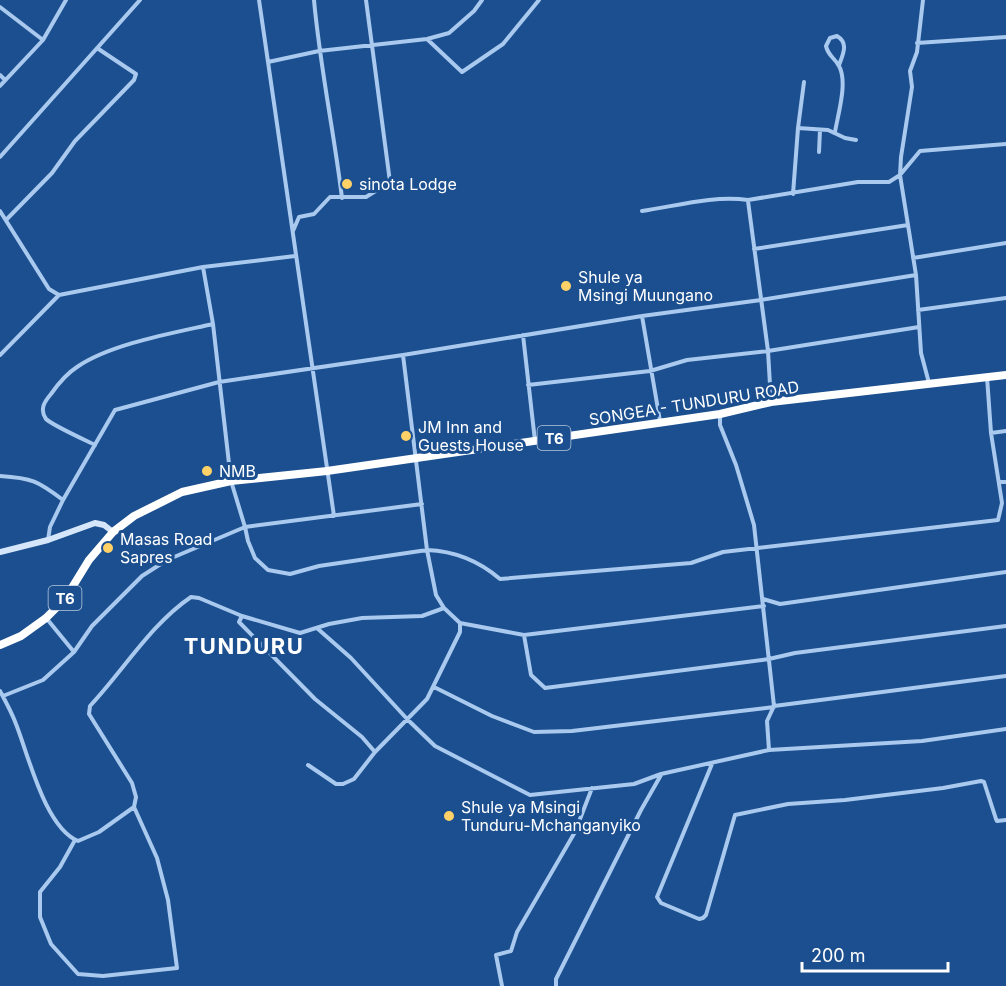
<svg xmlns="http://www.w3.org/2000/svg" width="1006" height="986" viewBox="0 0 1006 986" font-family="Inter,sans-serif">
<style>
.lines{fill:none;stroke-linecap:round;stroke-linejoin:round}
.street{stroke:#a9c9ee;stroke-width:4}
.secondary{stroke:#d6e6fa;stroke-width:6}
.highway{stroke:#fff;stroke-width:8}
.poi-dot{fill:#ffd166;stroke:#1b4f8f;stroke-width:2}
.labels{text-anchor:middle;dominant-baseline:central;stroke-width:6;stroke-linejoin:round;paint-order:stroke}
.shield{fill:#1b4f8f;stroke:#bbcadd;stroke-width:1.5}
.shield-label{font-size:15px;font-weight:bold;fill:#fff}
.poi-label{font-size:16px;fill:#fff;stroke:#1b4f8f;text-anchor:start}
.street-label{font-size:16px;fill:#fff;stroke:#1b4f8f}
.district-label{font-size:22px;font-weight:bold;letter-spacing:1.5px;fill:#fff;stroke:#1b4f8f}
</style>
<rect width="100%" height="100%" fill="#1b4f8f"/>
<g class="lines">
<path class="street" d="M259 0 334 516
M314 0C320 67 334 132 342 198
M923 0 917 52 910 71 912 87 901 157 900 175 916 275 921 353 929 383
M0 7 43 40
M427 39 462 72 503 44 539 0
M917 43 1006 37
M268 62 319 51 427 39 449 33 474 11 482 0
M0 75 5 80
M0 86 43 40 66 0
M798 128 828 130 845 138 856 140
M835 132C838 114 848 82 839 66 835 58 828 56 826 46L830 38 837 36C849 43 843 54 839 65
M819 152 820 130
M0 157 140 0
M793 194 798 128 804 82
M748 201 768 351 771 402
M0 211 49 289 59 295 203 267 295 256
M642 211C676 206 714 195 748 200L858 182H889L900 175 920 151 1006 144
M6 220 52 173 75 141 134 80 136 74 97 48
M293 231 299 217 314 214 330 197H366L390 182 366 0
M754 249 908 225
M913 258 1006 243
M203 267 213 324 231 481 245 527 248 541 255 558 268 570 290 574 319 566 427 550C454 551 479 561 500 579L691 563 723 552 998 520 1002 503 991 433 987 377
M918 310 1006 298
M642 316 660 421
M523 335 535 441
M0 355 59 295
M528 385 650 371 687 360 768 351 919 327
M720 415V425L736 465 754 525 774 706 767 721 769 750
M991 433 1006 431
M95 445C85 440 52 425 46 419 39 409 45 401 51 394 58 384 66 374 77 367 110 344 173 333 213 324
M0 476C32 478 38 481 63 500
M999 482H1006
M48 540 50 527 63 500 115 410 219 382 403 355 642 316 761 300 916 275
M763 599 780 604 1006 572
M242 616 239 622 315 699 362 737 375 752
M47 619 74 652
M460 623 524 635 764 606
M318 629 351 658 408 720 435 746 530 795 634 784 661 774 769 750 922 741 1006 729
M524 635 531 675 545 688 769 659 795 653 1006 626
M434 687 492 716 534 732 572 731 774 707
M0 691C6 702 12 713 16 724 29 757 45 827 78 841L99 832 134 807 136 797 132 783 89 714 90 706C123 671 151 624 191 597L199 598 242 616 300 633 329 624 362 618 422 616 444 608
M3 696 43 680 74 652 92 626 142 576 167 560 245 527 422 504
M774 706 1006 676
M712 764 657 897 661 903 699 919 703 918 706 915 735 815 788 804 845 800 943 788 981 781 984 782 996 819 997 821 1006 820
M308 765 336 784H343L354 779 375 752 427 699 460 632V623L444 608 436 595 427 550 403 355
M75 840 60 867 40 892V917L51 944 78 974 103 976 177 968 168 900 157 858 134 807
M502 986 496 955 511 951 517 932 575 832 592 788
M556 986V979L641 810 661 775"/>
<path class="secondary" d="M0 552 48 540 95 523 104 525 113 532"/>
<path class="highway" d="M0 645 21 636 46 618 65 599 89 560 113 532 134 516 182 492 231 481 327 471 720 414 771 402 1006 375"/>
</g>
<g class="poi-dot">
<circle cx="347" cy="184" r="6"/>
<circle cx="566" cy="286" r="6"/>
<circle cx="406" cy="436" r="6"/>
<circle cx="207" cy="471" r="6"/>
<circle cx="108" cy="548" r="6"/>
<circle cx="449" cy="816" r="6"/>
</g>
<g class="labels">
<g class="shield">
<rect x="537.5" y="426" width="33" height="24" rx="4.5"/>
<rect x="48.5" y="586" width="33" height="24" rx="4.5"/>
</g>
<g class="shield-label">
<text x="554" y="438">T6</text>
<text x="65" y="598">T6</text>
</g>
<g class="poi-label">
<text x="359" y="184">sinota Lodge</text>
<text x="578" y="277">Shule ya<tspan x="578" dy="18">Msingi Muungano</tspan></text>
<text x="418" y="427">JM Inn and<tspan x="418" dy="18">Guests House</tspan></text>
<text x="219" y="471">NMB</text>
<text x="120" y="539">Masas Road<tspan x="120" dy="18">Sapres</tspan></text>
<text x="461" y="807">Shule ya Msingi<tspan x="461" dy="18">Tunduru-Mchanganyiko</tspan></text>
</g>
<g class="street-label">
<text transform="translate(694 403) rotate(-9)">SONGEA - TUNDURU ROAD</text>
</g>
<g class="district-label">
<text x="244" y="646">TUNDURU</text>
</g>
</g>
<path d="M802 962v9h146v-9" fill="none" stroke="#ffffff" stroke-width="3"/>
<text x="811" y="962" font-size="18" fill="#ffffff" stroke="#1b4f8f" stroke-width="4.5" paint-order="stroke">200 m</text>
</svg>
